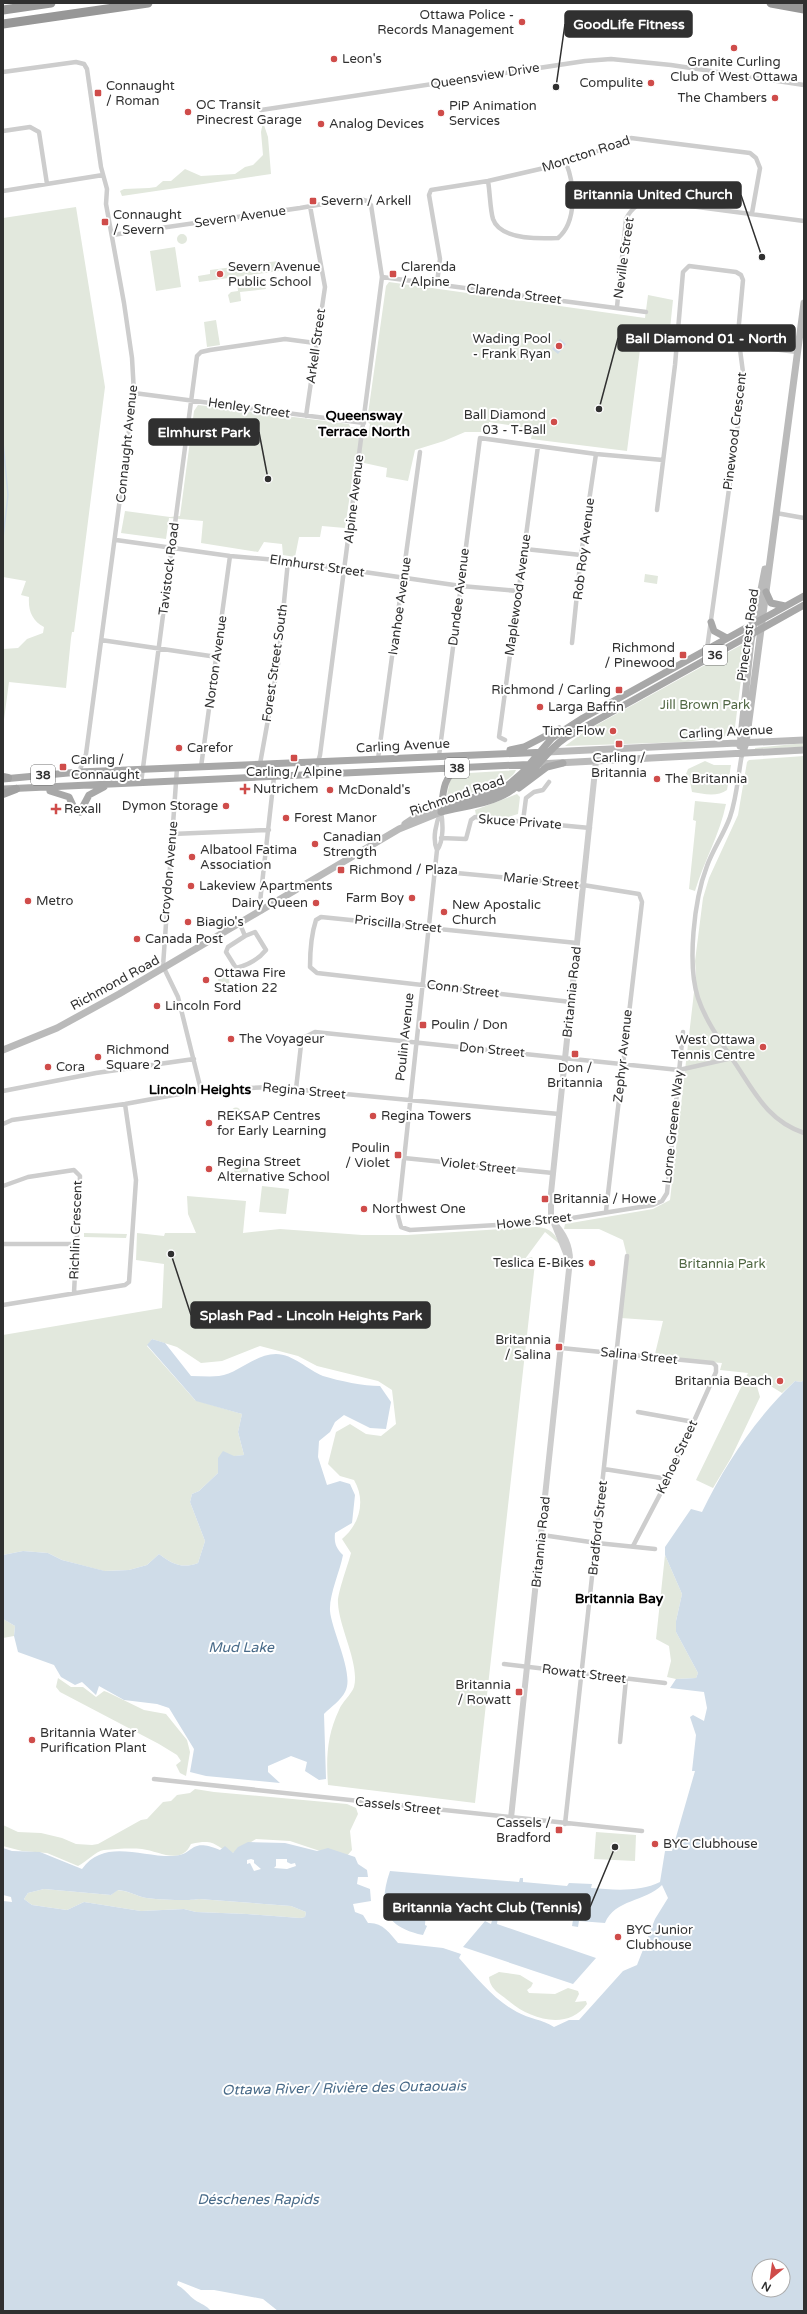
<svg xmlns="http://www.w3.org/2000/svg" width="807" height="2314" viewBox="0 0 807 2314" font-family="'Varela Round',sans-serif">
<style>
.green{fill:#e2e8dd}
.water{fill:#cfdce8;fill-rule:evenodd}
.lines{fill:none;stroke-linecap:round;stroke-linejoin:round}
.stream{stroke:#cfdce8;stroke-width:1.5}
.minor{stroke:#cdcdcd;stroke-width:4.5}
.tertiary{stroke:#cdcdcd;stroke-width:6}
.secondary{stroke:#bababa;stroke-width:7}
.primary{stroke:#a8a8a8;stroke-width:7}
.trunk{stroke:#a0a0a0;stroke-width:8}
.motorway{stroke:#979797;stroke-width:9}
.poi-dot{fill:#cf4c4a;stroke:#fff;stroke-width:1.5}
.labels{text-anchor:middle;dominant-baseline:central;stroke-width:4;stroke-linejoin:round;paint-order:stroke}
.shield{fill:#fff;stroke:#6e6e6e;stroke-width:1}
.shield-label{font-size:12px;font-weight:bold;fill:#303030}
.poi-label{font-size:13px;fill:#303030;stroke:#fff;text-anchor:start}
.street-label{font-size:13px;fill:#303030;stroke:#fff}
.park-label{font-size:13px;fill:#506743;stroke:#fff}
.neighbourhood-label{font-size:14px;font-weight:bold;fill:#000;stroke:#fff}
.water-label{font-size:14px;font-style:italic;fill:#486a88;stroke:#fff}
.leader{fill:none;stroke:#303030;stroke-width:1.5}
.callout-dot{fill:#303030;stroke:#fff;stroke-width:1.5}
.callout{fill:#303030;stroke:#303030;stroke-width:1.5}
.callout-label{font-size:14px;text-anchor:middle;font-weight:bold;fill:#fff}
</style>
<rect width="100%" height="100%" fill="#fff"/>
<path class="green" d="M263 122 268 137 271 174 122 196 120 191 124 189 149 188 156 187 163 181H171L185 169 201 176 235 174 245 167 253 165 263 155 261 132Z
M76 207 105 387 74 632H72L71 638 66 688 9 682 3 727V649L18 648 27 639 43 633 44 627C32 621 28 610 29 597L21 595 26 581 3 577V218Z
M177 239a5 5 0 1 1 10 0a5 5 0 1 1-10 0Z
M175 247 181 287 156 291 150 251Z
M278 261 279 271 199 282 198 276 210 274V270Z
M263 277 266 289 240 292 241 301 230 303 228 295 231 292 238 291 237 282Z
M389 282 645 318 648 295 673 300 670 329 643 326 627 451 531 439 533 429 489 422 488 432H465L444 441 415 450 408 481 386 477 387 468 355 461 345 528 322 526 320 537H299L295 557 283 555 282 544 264 542 258 552 201 543 203 521 169 518 166 539 121 533 125 511 170 517 180 516 194 411 198 405 349 424 350 427 369 430 370 424 367 421 386 286Z
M216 320 220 345 207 347 204 322Z
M645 574 658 576 657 584 644 582Z
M743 644 745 648 734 735 686 742 565 746 584 732Z
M804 743V747L755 749V748Z
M804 756V1380L801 1382 795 1381 782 1393 754 1376 760 1397 731 1458 713 1488 696 1480 748 1373 720 1370 722 1363 654 1358 663 1321 621 1318 627 1256 623 1240 599 1229H564L565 1224 653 1209 670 1200 696 975 695 961 703 898 709 878 738 815 747 762 749 760Z
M705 761 714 765H731L727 790C718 797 703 794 692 792L689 776 686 774 688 769Z
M516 770C510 786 466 793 450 798L447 795 450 780 453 774Z
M517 794 520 797 518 814 508 817 476 815 475 810Z
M695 801 726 804C720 834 704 861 695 891L689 889 696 821 693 820Z
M218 975H229L230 992 219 993Z
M231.5 1112a4.5 4.5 0 1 1 9 0a4.5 4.5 0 1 1-9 0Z
M235 1163 249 1165 247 1176 234 1174Z
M262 1186 289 1189 286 1214 259 1212Z
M187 1196 246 1201 243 1233 280 1229 362 1235H407L536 1227C551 1228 554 1233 562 1246L545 1232 525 1259 532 1257 535 1263 475 1803 328 1785C326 1758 327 1735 339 1710 342 1702 351 1695 354 1687 360 1664 339 1628 338 1603 337 1594 348 1565 351 1553L342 1539C360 1524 366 1500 354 1480L340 1476 328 1464 336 1432 350 1424 366 1434 381 1436 396 1424 392 1390 378 1381 317 1366 298 1356 260 1346 222 1361 201 1363 177 1347 152 1339 147 1346 195 1400 242 1414 238 1432 244 1455 218 1458V1473L199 1491 192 1494 190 1502 205 1541 198 1563C182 1569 172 1564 159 1554L147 1565 129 1570 104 1571 62 1560 48 1553 23 1551 3 1555V1335L162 1308 164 1264 136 1260 137 1233 164 1236 165 1233H196L188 1214Z
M84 1233 127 1234 126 1238 84 1237Z
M665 1555 682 1594 676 1621V1632L698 1673 696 1678 676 1679 667 1677 671 1661 669 1646 656 1639Z
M3 1619 15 1626 14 1636 3 1638Z
M58 1678 71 1687H83L96 1697 104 1691 107 1692 144 1710 166 1714 187 1740 190 1752 186 1776 180 1773 176 1765 181 1761 177 1755 159 1744 60 1692 56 1687Z
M195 1789 214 1792 347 1804 356 1808 358 1814 350 1831 352 1850 346 1857 326 1853 290 1841 256 1839 233 1853C213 1847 217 1838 191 1844 181 1866 159 1851 142 1849 130 1848 116 1849 104 1850 96 1851 86 1862 78 1866L47 1853 22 1851 3 1846V1825L18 1832 41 1833 62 1838 76 1844 92 1845 98 1844 141 1820 147 1819 163 1802 171 1801 177 1795 190 1793Z
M596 1832 636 1835 635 1861 594 1859Z
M44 1889 111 1895 117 1890C127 1891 133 1894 142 1897 152 1900 189 1901 199 1899L291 1906 306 1912 305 1917 300 1918 247 1914 196 1912 184 1909 141 1911 84 1902 67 1910 32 1905 24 1899 28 1893Z
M499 1972 520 1975 533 1983 531 1987 527 1990 529 1993 555 1994 568 1988 578 1991 579 1994 575 2002 586 2001 587 2004C568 2031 530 2019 510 2002 501 1994 490 1990 489 1977Z"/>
<path class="water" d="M560 339 566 344 558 354 552 349Z
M152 1339 165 1343 191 1376C200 1376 210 1377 219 1376 239 1373 255 1354 276 1354 293 1354 308 1370 323 1376 339 1381 364 1386 380 1386L391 1402 386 1429 370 1428 344 1415 335 1422 330 1432 319 1441 318 1457 327 1485 340 1481 350 1484 355 1495 352 1523 335 1533C334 1543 336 1548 343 1555 340 1571 329 1595 330 1611 332 1632 355 1675 345 1692 341 1700 331 1707 324 1714L326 1779 319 1780 305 1771 307 1762 291 1756 268 1766V1772L280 1783 206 1776 190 1772 194 1749 169 1708 157 1704 124 1700 99 1686 96 1695 82 1682 75 1685 61 1677 54 1665 18 1652 14 1636 15 1626 3 1619V1555L23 1551 48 1553 62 1560 105 1571 129 1570 147 1565 159 1554C172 1564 182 1569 198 1563L205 1541 190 1502 192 1494 199 1491 218 1473V1458L223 1451 234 1456 244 1455 238 1432 242 1414 196 1401 147 1345Z
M804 1380V2311H278L263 2299 214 2290H201L178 2281 177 2285C185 2289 188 2295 195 2300 201 2304 206 2305 211 2311H3V1901L12 1902 11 1897 3 1895V1848L12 1851 40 1852 82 1869C104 1838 141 1857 173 1856 196 1855 188 1837 220 1850L225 1846 233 1853 238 1847 248 1842 285 1843 317 1851 328 1848 355 1857 358 1864 367 1870 368 1877H358L357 1884 370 1889 371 1901 353 1904 355 1912 363 1915 368 1923C382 1922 390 1933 398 1943L443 1948 461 1954 459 1958C476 1977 494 2000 517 2012 530 2019 541 2019 554 2027L569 2020H579L623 1971 637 1965 655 1919 668 1898 662 1885C645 1902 615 1899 605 1923L579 1921 578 1927 572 1926 573 1920 502 1915 498 1917 497 1924 596 1958 573 1984 463 1947 485 1921 491 1924 494 1914 426 1909 425 1925 427 1926 423 1935C384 1927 378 1906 390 1871L519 1882 520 1878H523V1882L567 1886 569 1883 592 1884 591 1888C614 1890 640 1892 660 1882L665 1851H672L695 1771H692L696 1735 690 1717 693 1715 704 1721 707 1708 704 1692 670 1688 676 1679 696 1678 698 1673 676 1632V1621L682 1594 665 1555V1547L691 1509 702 1512C725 1464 756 1418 795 1381L801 1382ZM251 1859 254 1860V1863L261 1869 254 1871 250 1863 247 1864V1860ZM276 1859H287V1862L291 1864 295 1863 296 1866 287 1869 274 1868 276 1866ZM44 1889 111 1895 118 1890C127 1891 133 1894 142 1897 152 1900 189 1901 199 1899L291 1906 306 1912 305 1917 300 1918 247 1914 196 1912 184 1909 141 1911 84 1902 67 1910 32 1905 24 1899 28 1893ZM759 2266H783V2290H759Z"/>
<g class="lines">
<path class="stream" d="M3 442 8 495 3 538"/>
<path class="minor" d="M3 72 76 62 84 64 87 69 101 167 107 189 106 204 124 303 132 358 134 393 86 754 79 772
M261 110 585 61 611 59 671 65 804 85
M3 131 30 127 39 132 47 184
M488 181C490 192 490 209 493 219 500 240 539 239 558 238 577 222 575 185 566 163
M3 191 103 175
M112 235 300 208 357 198 367 201 371 205 382 277 320 755 314 775
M382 277 646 312
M437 283 440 259 429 195 431 190 488 181 566 163 631 138 750 153 756 158 760 168 752 213
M617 307 626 219C632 207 639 203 652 201L804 221
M739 345 797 352
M134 393 364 423
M306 416 325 287 310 206
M657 510 675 365 683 272 689 266 736 272 741 275 743 280 738 334 744 380 707 649
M776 513 804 518
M116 540 230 556 288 561 461 586 518 591
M525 549 581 555
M101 640 217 657
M572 643 581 555 596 454
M505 740 499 737 538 446
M742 754C738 775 737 797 730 817 724 834 713 849 707 866 694 900 687 964 698 998 706 1022 723 1045 737 1066 756 1095 769 1121 804 1133
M439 756 480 438 596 454 663 460
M378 759 420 452
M260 764 278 664 288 561
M201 767 230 556
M177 768 163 966 178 997 201 1090
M141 783 197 356 201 352 210 350 285 339 315 343
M441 812C443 822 444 841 437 850L398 1216 401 1227 410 1230 547 1222 653 1205 662 1201 667 1193 683 1032
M523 821 526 798 534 792 543 790 549 782
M172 834 269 830
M441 838 466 839 471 820 475 817 590 828
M437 850C432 839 436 822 441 812
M435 871 583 885 639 894 642 902 606 1211
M262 911 260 902 274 777
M240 924 245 936 228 947 226 952 236 968C248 965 258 960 266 950L255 932 245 936
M571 1002 317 973 310 967C310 952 311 935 316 920L321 917 577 943
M296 1089 301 1045 305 1037 315 1032 679 1070 732 1058
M3 1091 96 1073 194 1059
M3 1124 12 1120 125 1104 201 1090 271 1087 559 1114
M404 1158 553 1173
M3 1186 28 1177 74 1170 80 1176 74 1293
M3 1244H77
M3 1305 125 1285 129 1282 136 1180 125 1104
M561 1348 713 1363 716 1366V1372L668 1479 633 1546
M638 1412 694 1422
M604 1469 668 1479
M542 1535 597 1543 655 1549
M504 1664 665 1683
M620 1742 626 1679
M154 1779 642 1831
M565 1824 627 1256"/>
<path class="tertiary" d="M567 1256 551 1216V1193L596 761
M511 1818 570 1260C570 1245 563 1232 553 1222"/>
<path class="secondary" d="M740 746 751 641 765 569
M547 752 804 740
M742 754 746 743 804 303
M538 764 804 750
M405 824 423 812 442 805
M3 1050 57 1028 119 994 399 829 441 812"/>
<path class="primary" d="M766 592 771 603 785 606
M711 622 714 631 727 638
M510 750 524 747 559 729
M459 769C442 775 443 797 441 812 463 806 493 804 512 790 533 776 544 752 565 738L804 605
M3 779 79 772 547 752
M519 788 547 767 563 763
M3 789 538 764
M50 791 69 797 75 810
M442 805 492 793 507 786 522 773 552 738 583 718 804 596
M80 812 89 795 104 787"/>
<path class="trunk" d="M3 777 8 778
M3 794 16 789"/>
<path class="motorway" d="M771 3 804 9
M3 10 51 3
M3 24 148 3"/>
</g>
<g class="poi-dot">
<circle cx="522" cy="22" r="4"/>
<circle cx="734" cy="48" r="4"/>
<circle cx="334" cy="59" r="4"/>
<circle cx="651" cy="83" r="4"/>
<rect x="94" y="89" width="8" height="8" rx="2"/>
<circle cx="775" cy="98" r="4"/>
<circle cx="188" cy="112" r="4"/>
<circle cx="441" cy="113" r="4"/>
<circle cx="321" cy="124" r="4"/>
<rect x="309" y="197" width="8" height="8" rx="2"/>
<rect x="101" y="218" width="8" height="8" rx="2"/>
<circle cx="220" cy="274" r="4"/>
<rect x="389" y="270" width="8" height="8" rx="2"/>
<circle cx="559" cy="346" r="4"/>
<circle cx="554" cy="422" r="4"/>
<rect x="679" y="651" width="8" height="8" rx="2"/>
<rect x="615" y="686" width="8" height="8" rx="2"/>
<circle cx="540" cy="707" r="4"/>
<circle cx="613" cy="731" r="4"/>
<rect x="615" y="740" width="8" height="8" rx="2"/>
<circle cx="179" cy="748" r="4"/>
<rect x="290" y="754" width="8" height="8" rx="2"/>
<rect x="59" y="763" width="8" height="8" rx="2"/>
<circle cx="657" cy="779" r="4"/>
<path d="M243 783h4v4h4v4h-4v4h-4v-4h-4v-4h4z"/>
<circle cx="330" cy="790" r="4"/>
<circle cx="226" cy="806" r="4"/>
<path d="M54 803h4v4h4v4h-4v4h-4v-4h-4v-4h4z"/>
<circle cx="286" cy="818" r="4"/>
<circle cx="315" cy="844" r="4"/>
<circle cx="192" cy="857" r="4"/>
<rect x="337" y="866" width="8" height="8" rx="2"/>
<circle cx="191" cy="886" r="4"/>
<circle cx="412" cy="898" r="4"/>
<circle cx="28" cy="901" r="4"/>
<circle cx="316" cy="903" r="4"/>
<circle cx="444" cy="912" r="4"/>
<circle cx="188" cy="922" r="4"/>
<circle cx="137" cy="939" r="4"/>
<circle cx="206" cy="980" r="4"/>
<circle cx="157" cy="1006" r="4"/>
<rect x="419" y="1021" width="8" height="8" rx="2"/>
<circle cx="231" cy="1039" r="4"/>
<circle cx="763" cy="1047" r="4"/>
<rect x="571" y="1050" width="8" height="8" rx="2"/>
<circle cx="98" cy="1057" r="4"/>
<circle cx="48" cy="1067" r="4"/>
<circle cx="373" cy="1116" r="4"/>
<circle cx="209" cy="1123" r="4"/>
<rect x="394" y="1151" width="8" height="8" rx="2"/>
<circle cx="209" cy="1169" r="4"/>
<rect x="541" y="1195" width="8" height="8" rx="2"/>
<circle cx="364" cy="1209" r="4"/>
<circle cx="592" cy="1263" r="4"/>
<rect x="555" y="1343" width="8" height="8" rx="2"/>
<circle cx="780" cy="1381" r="4"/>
<rect x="515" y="1688" width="8" height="8" rx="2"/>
<circle cx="32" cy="1740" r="4"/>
<rect x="555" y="1826" width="8" height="8" rx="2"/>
<circle cx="655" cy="1844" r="4"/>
<circle cx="618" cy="1937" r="4"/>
</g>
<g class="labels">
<g class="shield">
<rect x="703" y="645" width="24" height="20" rx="3"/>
<rect x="445" y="758" width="24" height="20" rx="3"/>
<rect x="31" y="765" width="24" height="20" rx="3"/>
</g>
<g class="shield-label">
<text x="715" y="655">36</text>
<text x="457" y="768">38</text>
<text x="43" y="775">38</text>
</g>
<g class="poi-label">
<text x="514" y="15" text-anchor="end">Ottawa Police -<tspan x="514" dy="15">Records Management</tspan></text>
<text x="342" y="59">Leon's</text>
<text x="734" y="62" text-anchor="middle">Granite Curling<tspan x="734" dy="15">Club of West Ottawa</tspan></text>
<text x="643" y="83" text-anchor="end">Compulite</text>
<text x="106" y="86">Connaught<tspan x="106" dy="15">/ Roman</tspan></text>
<text x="767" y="98" text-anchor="end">The Chambers</text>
<text x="196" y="105">OC Transit<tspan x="196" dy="15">Pinecrest Garage</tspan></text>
<text x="449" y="106">PiP Animation<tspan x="449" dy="15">Services</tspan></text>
<text x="329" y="124">Analog Devices</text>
<text x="321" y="201">Severn / Arkell</text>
<text x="113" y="215">Connaught<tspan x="113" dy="15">/ Severn</tspan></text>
<text x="228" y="267">Severn Avenue<tspan x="228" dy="15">Public School</tspan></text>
<text x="401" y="267">Clarenda<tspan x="401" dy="15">/ Alpine</tspan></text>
<text x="551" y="339" text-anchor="end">Wading Pool<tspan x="551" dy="15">- Frank Ryan</tspan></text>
<text x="546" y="415" text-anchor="end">Ball Diamond<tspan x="546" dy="15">03 - T-Ball</tspan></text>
<text x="675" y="648" text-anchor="end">Richmond<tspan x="675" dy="15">/ Pinewood</tspan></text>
<text x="611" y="690" text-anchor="end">Richmond / Carling</text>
<text x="548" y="707">Larga Baffin</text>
<text x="605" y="731" text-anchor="end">Time Flow</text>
<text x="187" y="748">Carefor</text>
<text x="619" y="758" text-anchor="middle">Carling /<tspan x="619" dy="15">Britannia</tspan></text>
<text x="71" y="760">Carling /<tspan x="71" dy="15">Connaught</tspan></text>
<text x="294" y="772" text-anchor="middle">Carling / Alpine</text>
<text x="665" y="779">The Britannia</text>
<text x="253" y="789">Nutrichem</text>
<text x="338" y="790">McDonald's</text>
<text x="218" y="806" text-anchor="end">Dymon Storage</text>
<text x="64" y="809">Rexall</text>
<text x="294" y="818">Forest Manor</text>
<text x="323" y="837">Canadian<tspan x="323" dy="15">Strength</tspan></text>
<text x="200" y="850">Albatool Fatima<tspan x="200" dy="15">Association</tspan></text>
<text x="349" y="870">Richmond / Plaza</text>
<text x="199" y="886">Lakeview Apartments</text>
<text x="404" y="898" text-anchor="end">Farm Boy</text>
<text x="36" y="901">Metro</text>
<text x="308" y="903" text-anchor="end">Dairy Queen</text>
<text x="452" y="905">New Apostalic<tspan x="452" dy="15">Church</tspan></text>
<text x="196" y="922">Biagio's</text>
<text x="145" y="939">Canada Post</text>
<text x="214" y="973">Ottawa Fire<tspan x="214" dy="15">Station 22</tspan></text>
<text x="165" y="1006">Lincoln Ford</text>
<text x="431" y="1025">Poulin / Don</text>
<text x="239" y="1039">The Voyageur</text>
<text x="755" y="1040" text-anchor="end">West Ottawa<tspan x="755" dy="15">Tennis Centre</tspan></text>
<text x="106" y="1050">Richmond<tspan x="106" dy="15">Square 2</tspan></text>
<text x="56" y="1067">Cora</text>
<text x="575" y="1068" text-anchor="middle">Don /<tspan x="575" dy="15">Britannia</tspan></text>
<text x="217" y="1116">REKSAP Centres<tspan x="217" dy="15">for Early Learning</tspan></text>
<text x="381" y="1116">Regina Towers</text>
<text x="390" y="1148" text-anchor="end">Poulin<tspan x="390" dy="15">/ Violet</tspan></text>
<text x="217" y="1162">Regina Street<tspan x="217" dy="15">Alternative School</tspan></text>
<text x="553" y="1199">Britannia / Howe</text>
<text x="372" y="1209">Northwest One</text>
<text x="584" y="1263" text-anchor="end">Teslica E-Bikes</text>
<text x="551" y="1340" text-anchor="end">Britannia<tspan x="551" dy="15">/ Salina</tspan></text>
<text x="772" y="1381" text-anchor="end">Britannia Beach</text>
<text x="511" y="1685" text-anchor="end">Britannia<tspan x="511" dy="15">/ Rowatt</tspan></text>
<text x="40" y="1733">Britannia Water<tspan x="40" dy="15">Purification Plant</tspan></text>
<text x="551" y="1823" text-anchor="end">Cassels /<tspan x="551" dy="15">Bradford</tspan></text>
<text x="663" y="1844">BYC Clubhouse</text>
<text x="626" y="1930">BYC Junior<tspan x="626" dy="15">Clubhouse</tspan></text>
</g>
<g class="street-label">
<text transform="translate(485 76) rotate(-9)">Queensview Drive</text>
<text transform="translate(586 154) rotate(-18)">Moncton Road</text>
<text transform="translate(240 217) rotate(-8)">Severn Avenue</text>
<text transform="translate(624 258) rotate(-82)">Neville Street</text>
<text transform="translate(514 294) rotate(7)">Clarenda Street</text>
<text transform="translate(316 346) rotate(-82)">Arkell Street</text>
<text transform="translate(249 408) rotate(8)">Henley Street</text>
<text transform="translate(735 431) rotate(-83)">Pinewood Crescent</text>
<text transform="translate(127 444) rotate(-84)">Connaught Avenue</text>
<text transform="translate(354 499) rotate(-83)">Alpine Avenue</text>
<text transform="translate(584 549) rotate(-83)">Rob Roy Avenue</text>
<text transform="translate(317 566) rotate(8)">Elmhurst Street</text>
<text transform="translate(169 569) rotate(-83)">Tavistock Road</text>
<text transform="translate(518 595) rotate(-82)">Maplewood Avenue</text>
<text transform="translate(459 597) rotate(-83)">Dundee Avenue</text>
<text transform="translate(400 606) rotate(-82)">Ivanhoe Avenue</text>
<text transform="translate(748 635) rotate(-82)">Pinecrest Road</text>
<text transform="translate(216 662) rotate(-82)">Norton Avenue</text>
<text transform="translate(275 663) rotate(-82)">Forest Street South</text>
<text transform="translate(726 732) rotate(-3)">Carling Avenue</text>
<text transform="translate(403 746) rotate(-3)">Carling Avenue</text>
<text transform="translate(457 796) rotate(-19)">Richmond Road</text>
<text transform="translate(520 822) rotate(4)">Skuce Private</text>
<text transform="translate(169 872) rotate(-85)">Croydon Avenue</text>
<text transform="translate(541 881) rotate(6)">Marie Street</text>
<text transform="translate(398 924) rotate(6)">Priscilla Street</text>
<text transform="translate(115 983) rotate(-29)">Richmond Road</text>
<text transform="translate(463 989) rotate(7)">Conn Street</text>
<text transform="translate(572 992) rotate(-84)">Britannia Road</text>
<text transform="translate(405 1037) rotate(-84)">Poulin Avenue</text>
<text transform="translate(492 1050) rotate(5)">Don Street</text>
<text transform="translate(623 1056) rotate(-84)">Zephyr Avenue</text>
<text transform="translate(304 1091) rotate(5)">Regina Street</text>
<text transform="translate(673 1127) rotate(-84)">Lorne Greene Way</text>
<text transform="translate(478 1166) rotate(6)">Violet Street</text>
<text transform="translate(534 1221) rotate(-6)">Howe Street</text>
<text transform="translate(76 1230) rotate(-88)">Richlin Crescent</text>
<text transform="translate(639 1356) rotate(6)">Salina Street</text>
<text transform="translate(677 1457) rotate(-65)">Kehoe Street</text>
<text transform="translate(598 1528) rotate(-84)">Bradford Street</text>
<text transform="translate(541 1542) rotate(-84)">Britannia Road</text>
<text transform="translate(584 1674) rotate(7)">Rowatt Street</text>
<text transform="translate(398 1806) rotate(6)">Cassels Street</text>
</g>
<g class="park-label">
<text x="705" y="705">Jill Brown Park</text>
<text x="722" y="1264">Britannia Park</text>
</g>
<g class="neighbourhood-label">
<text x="364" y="415">Queensway<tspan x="364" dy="16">Terrace North</tspan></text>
<text x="200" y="1089">Lincoln Heights</text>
<text x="619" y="1598">Britannia Bay</text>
</g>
<g class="water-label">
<text x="241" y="1647">Mud Lake</text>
<text transform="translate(344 2088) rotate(-1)">Ottawa River / Rivière des Outaouais</text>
<text x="258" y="2199">Déschenes Rapids</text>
</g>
</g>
<path class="leader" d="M556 87L565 24M762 257L741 195M599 409L618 338M268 479L259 432M171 1254L191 1315M615 1847L590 1907"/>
<g class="callout-dot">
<circle cx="556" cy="87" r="4"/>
<circle cx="762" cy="257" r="4"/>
<circle cx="599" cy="409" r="4"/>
<circle cx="268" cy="479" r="4"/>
<circle cx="171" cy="1254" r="4"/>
<circle cx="615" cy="1847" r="4"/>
</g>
<g class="callout">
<rect x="565" y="11" width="127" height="26" rx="4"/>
<rect x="566" y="182" width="175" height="26" rx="4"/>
<rect x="618" y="325" width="177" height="26" rx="4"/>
<rect x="149" y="419" width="110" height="26" rx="4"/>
<rect x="191" y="1302" width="239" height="26" rx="4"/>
<rect x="384" y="1894" width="206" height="26" rx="4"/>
</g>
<g class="callout-label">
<text x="629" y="29">GoodLife Fitness</text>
<text x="653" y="199">Britannia United Church</text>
<text x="706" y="343">Ball Diamond 01 - North</text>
<text x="204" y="437">Elmhurst Park</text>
<text x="311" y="1320">Splash Pad - Lincoln Heights Park</text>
<text x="487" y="1912">Britannia Yacht Club (Tennis)</text>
</g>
<rect width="807" height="2314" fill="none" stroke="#303030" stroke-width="8"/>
<g transform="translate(771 2278) rotate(209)"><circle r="19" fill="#ffffff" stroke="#acacac"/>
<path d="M0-3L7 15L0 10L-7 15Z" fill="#cf4c4a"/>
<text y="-6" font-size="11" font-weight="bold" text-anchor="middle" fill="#303030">N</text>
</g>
</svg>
